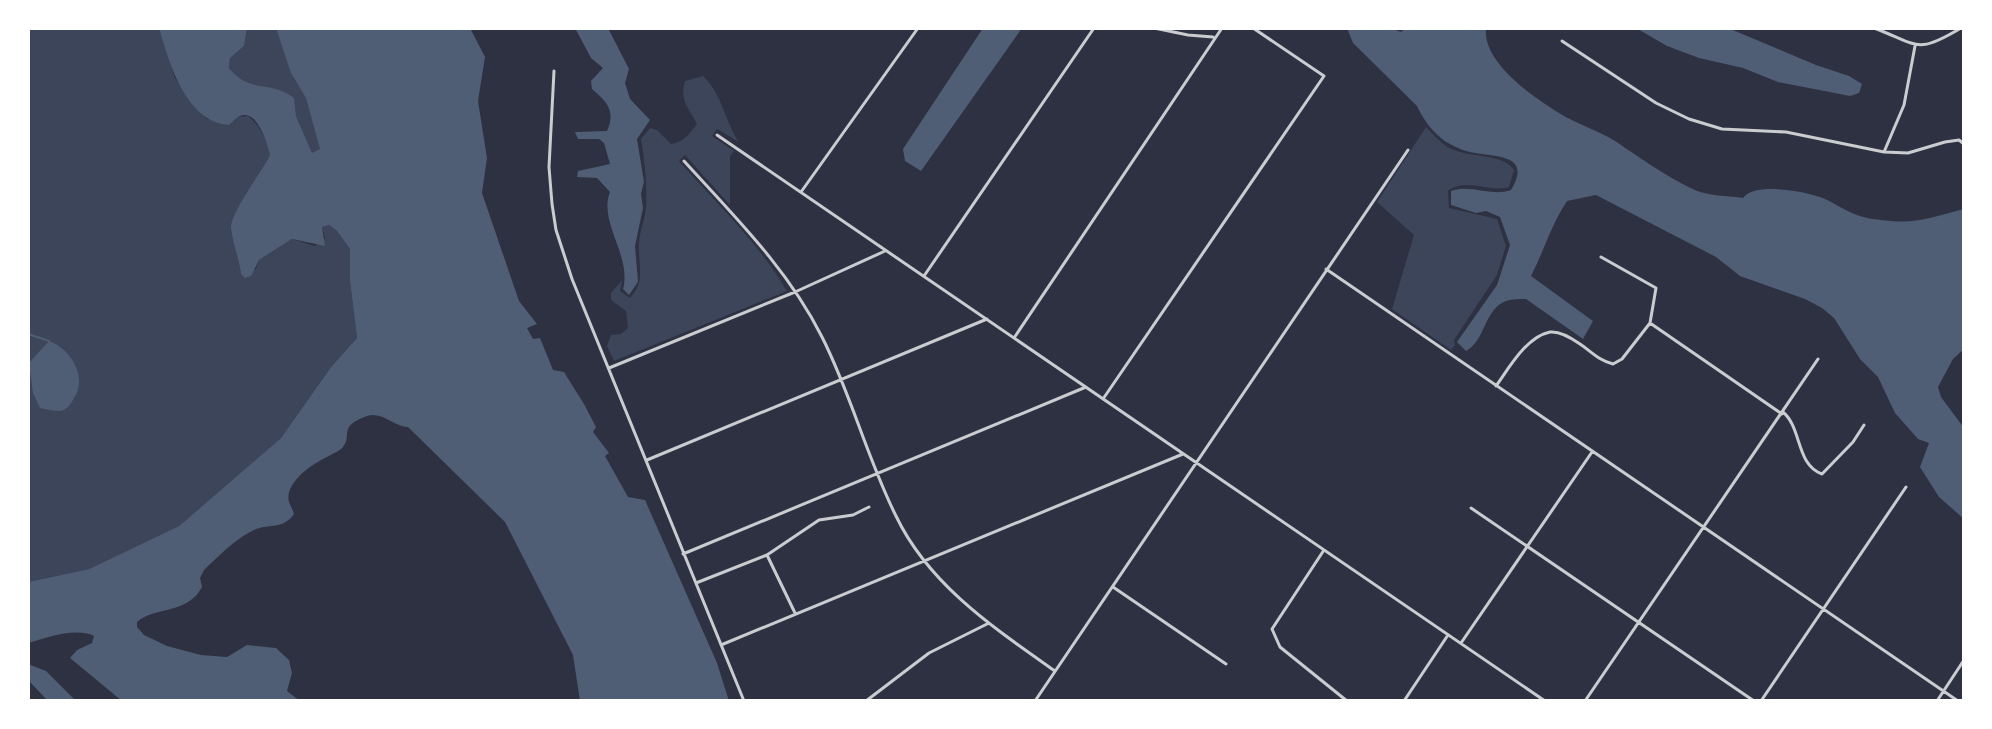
<svg xmlns="http://www.w3.org/2000/svg" width="1992" height="729" viewBox="0 0 1992 729" font-family="'Nunito Sans',sans-serif">
<style>
.green{fill:#3c4559}
.water{fill:#4f5d75}
.lines{fill:none;stroke-linecap:round;stroke-linejoin:round}
.stream{stroke:#4f5d75;stroke-width:2}
.minor{stroke:#caccd0;stroke-width:3}
</style>
<rect width="100%" height="100%" fill="#2d3142"/>
<path class="green" d="M28 28H159L175 78 207 119 248 116C261 126 266 140 270 155 261 173 229 214 231 229 233 245 239 259 241 274L256 269 259 260 292 239 315 246 325 238 322 227 329 225 336 230 350 249V281L357 338 331 367 281 438 179 526 89 569 28 582Z
M247 28H276L297 83 306 97 321 149 312 154 296 116 261 88C249 87 237 78 229 68L230 58 244 46Z
M703 76C723 95 724 120 739 142L717 129 712 136 734 151 730 156V205L685 155 679 161C716 203 759 243 787 291L614 361 607 346 611 335 621 334 628 328 626 311 611 300V293L622 280 620 291 630 298C646 281 638 266 639 245 639 232 645 220 646 207 647 184 645 163 641 139L650 128 657 130 671 144C684 142 689 134 697 124 689 108 679 101 685 81Z
M1426 127C1432 133 1439 141 1446 146 1465 159 1503 152 1514 170L1509 187C1487 193 1467 177 1448 191L1449 208 1497 219 1506 246 1497 275 1454 340 1455 345 1451 350 1392 309 1414 235 1377 202Z"/>
<path class="water" d="M159 28H247L244 46 230 58 229 68C251 95 269 79 294 98L296 116 312 153 320 149 306 98 291 73 276 28H470L485 57 478 101 487 158 482 193 519 301 537 324 527 328 533 339 540 338 553 370 564 372 584 404 596 427 593 432 609 453 605 456 628 497 645 500 717 663 729 701H580L573 655 505 522 408 427C394 427 382 411 367 416 337 427 353 434 343 447 339 452 331 454 327 457 312 464 284 483 289 502 291 507 293 510 294 514 283 530 270 523 254 530 236 538 219 556 204 570L200 578 202 587C187 615 155 606 137 622V627L144 635 167 646 201 655 227 657 247 645 276 648 289 660 292 673 287 691 300 701H122L70 658 77 650 92 643 94 636C75 627 47 638 28 643V582L89 569 179 526 281 438 331 367 357 338 350 281V249L336 230 329 225 322 227 325 246 292 239 259 260 251 276 245 278 241 274C239 259 233 245 231 229 229 214 261 173 270 155 267 144 258 109 240 116 235 118 233 122 229 125 186 122 169 63 159 28Z
M575 28H608L629 69 625 83 630 99 650 120 637 139 644 182 641 194 643 208 635 246 638 282 629 295 623 289C632 256 598 222 610 192L597 178 577 177 578 171 610 164 604 143 599 139H578L575 132 607 131C616 111 607 102 592 89L591 81 603 68 591 58Z
M983 28H1022L921 171 905 161 903 149Z
M1347 28H1391L1401 32 1406 28H1486C1482 62 1533 97 1559 113 1577 124 1597 130 1615 141 1639 157 1674 182 1700 192 1713 196 1730 196 1743 198 1754 182 1803 191 1820 197 1834 202 1846 212 1860 216 1869 219 1881 220 1891 221 1917 224 1939 215 1964 209V349L1953 359 1938 387 1941 397 1964 428V519L1939 497 1920 467 1929 443 1918 439 1895 413 1878 377 1860 359 1834 318 1822 308 1805 299 1740 276 1716 257 1596 195 1567 201C1551 225 1544 251 1531 276L1593 321 1583 339 1526 299C1520 299 1512 299 1506 301 1484 309 1486 340 1466 351L1457 342 1497 285 1500 276 1510 245 1500 217 1486 211 1476 213 1451 205V191C1472 184 1490 197 1511 190 1532 155 1498 157 1475 153 1467 152 1457 148 1450 144 1436 137 1423 120 1417 106L1353 43Z
M1636 28H1728L1816 65 1849 76 1862 84 1859 93 1850 96 1778 82 1743 68 1699 58 1667 46Z
M49 341C71 349 88 377 74 398 71 404 67 410 60 411 54 411 46 409 40 408L33 393 29 363Z
M28 664 46 671 76 701H48L28 680Z"/>
<g class="lines">
<path class="stream" d="M28 334 49 341"/>
<path class="minor" d="M1154 28 1188 35 1213 37
M1874 28C1919 45 1916 55 1961 28
M1562 41 1656 103 1689 119 1722 129 1786 132 1884 152 1908 153 1945 142 1959 140 1964 144
M554 71 549 167 552 204 556 230 572 279 744 701
M717 135 1545 701
M1884 152 1904 105 1915 46
M684 161C734 216 788 269 822 337 851 394 867 458 896 516 929 585 994 628 1055 671
M801 192 918 28
M1601 257 1656 288 1650 323
M1326 269 1958 701
M924 276 1094 28
M1650 323 1782 414
M1014 338 1222 28
M609 368 795 292 885 251
M1496 386C1509 368 1526 337 1550 332 1560 331 1573 339 1580 344 1592 352 1598 360 1613 364L1622 359 1650 323
M1103 399 1324 76 1253 28
M1783 412C1802 428 1796 465 1822 474L1853 442 1864 425
M647 460 987 319
M1471 508 1754 701
M1324 550 1272 629 1280 647 1347 701
M683 554 1086 387
M767 555 795 613
M696 583 767 555 819 520 853 515 869 507
M1113 587 1226 664
M1461 643 1592 452
M721 645 1183 454
M866 701 929 653 987 624
M1035 701 1408 150
M1404 701 1448 635
M1585 701 1818 359
M1761 701 1906 487
M1937 701 1964 660"/>
</g>
<rect width="1992" height="729" fill="none" stroke="#ffffff" stroke-width="60"/>
</svg>
